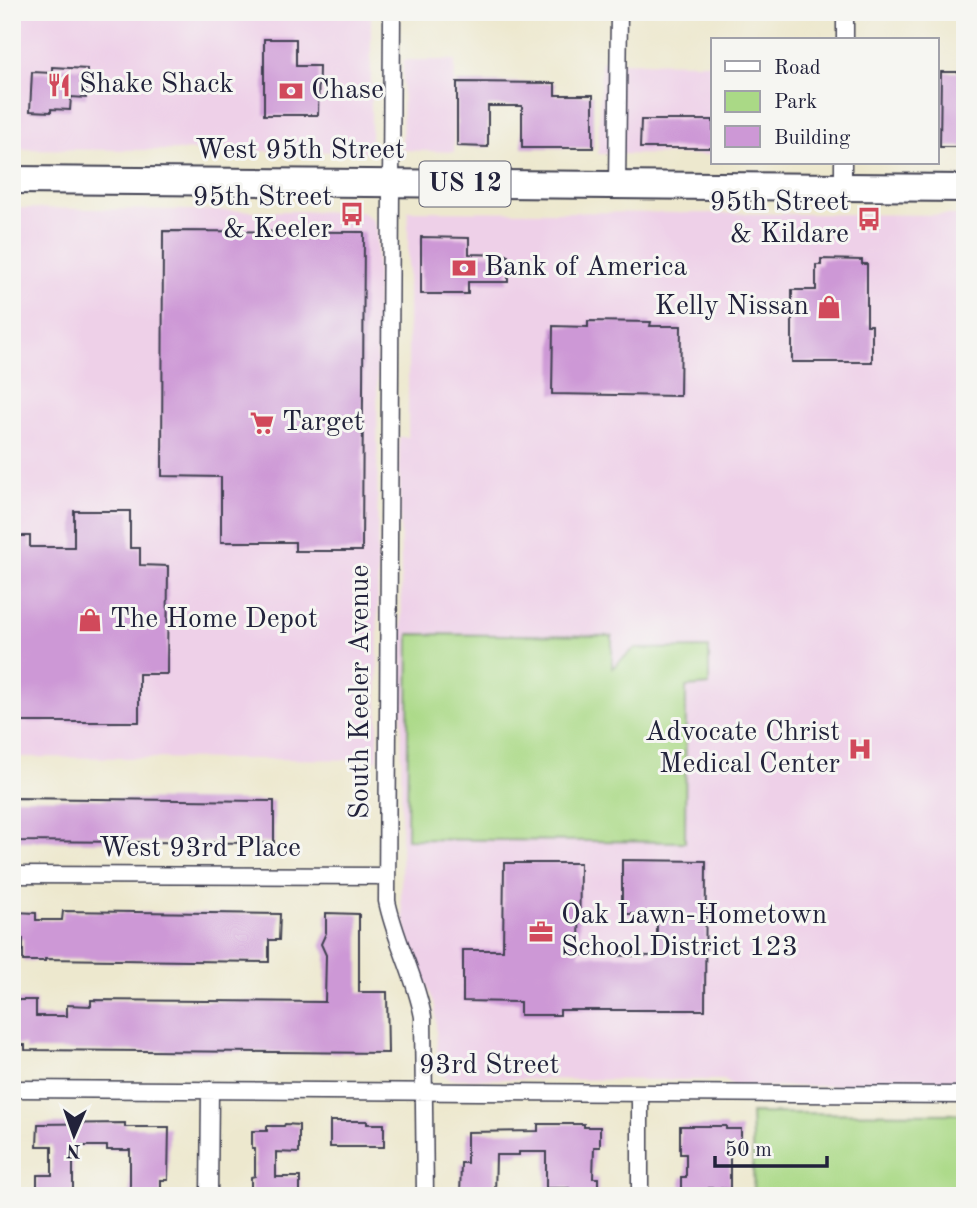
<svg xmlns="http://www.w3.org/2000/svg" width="977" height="1208" viewBox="0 0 977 1208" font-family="'Old Standard TT',serif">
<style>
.built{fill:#eed0e8}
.green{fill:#aad986;stroke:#667e60;stroke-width:2}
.building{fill:#cd98d6}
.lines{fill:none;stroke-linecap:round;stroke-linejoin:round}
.street-casing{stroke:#404051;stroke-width:19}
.primary-casing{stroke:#404051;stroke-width:30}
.street{stroke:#fff;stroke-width:16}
.primary{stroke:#fff;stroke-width:26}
.labels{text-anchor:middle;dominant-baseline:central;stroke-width:6;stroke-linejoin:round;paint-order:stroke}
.shield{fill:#f6f6f2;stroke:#626272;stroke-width:2}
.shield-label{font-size:26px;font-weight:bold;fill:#22223b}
.poi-label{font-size:28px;fill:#22223b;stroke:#f6f6f2;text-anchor:start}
.street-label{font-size:28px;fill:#22223b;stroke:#f6f6f2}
</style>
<rect width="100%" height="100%" fill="#f6f6f2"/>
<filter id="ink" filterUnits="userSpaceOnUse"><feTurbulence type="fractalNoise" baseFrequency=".0143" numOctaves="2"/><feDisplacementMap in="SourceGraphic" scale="14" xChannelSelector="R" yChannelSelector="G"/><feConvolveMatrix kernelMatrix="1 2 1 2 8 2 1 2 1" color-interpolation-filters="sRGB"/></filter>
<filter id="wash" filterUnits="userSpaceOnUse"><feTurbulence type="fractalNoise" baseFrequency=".00686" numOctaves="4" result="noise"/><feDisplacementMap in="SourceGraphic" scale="28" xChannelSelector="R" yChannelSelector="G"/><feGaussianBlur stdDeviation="1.57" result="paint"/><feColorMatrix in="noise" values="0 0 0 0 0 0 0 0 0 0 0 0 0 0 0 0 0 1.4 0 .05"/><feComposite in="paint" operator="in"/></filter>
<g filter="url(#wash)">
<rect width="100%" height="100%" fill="#ede8ce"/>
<path class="built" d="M12 12H371V152L12 149Z
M403 60H455L454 152 402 150Z
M601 62 713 63V155L598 154Z
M12 208 362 212 372 219 377 231 378 760 12 757Z
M408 211 965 215V1084L734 1087 725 1080 450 1079 438 1072 435 1006 407 934 401 902 402 635 399 437H408Z"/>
<path class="green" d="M409 634 612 636V668L634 649 709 648V685L686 687 685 842 407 839Z
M751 1113 965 1114V1196H754Z"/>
<g id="blocks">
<path class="building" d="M264 39H296V66H319L318 115H264Z
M52 67 87 69 86 98 71 97 70 110 51 109V112L30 111 32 72 52 73Z
M941 72H965V147H940Z
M457 82 555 83V95H593V148H522V106H488V147L457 146Z
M641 120H713V148H640Z
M163 231 364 232 362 551H295V542H221V477L162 476Z
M421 237 469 238V254L508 255V282H468V294H421Z
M821 259 862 260V264H867V325H872V362H792V290H816V265H821Z
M588 321 651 322 650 326H681L680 396 552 394 553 326 588 327Z
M74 511H130V548H140V565L168 566 167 674H139V722H12V536H30V547H74Z
M12 798 274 801V843L12 841Z
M622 860 706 861 705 1010H560V1015H520V1002L463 1001V950H503L504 863H580L579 955 657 956V914H622Z
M63 911 280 914 279 940H269V962L45 959V961H23V939L14 938 15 912 36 913V920H62Z
M326 913 359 914V992H387L388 1053 25 1050V1045H13V1000H36V1016H67V1005L91 1006V1000L325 1002 326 955 321 944 326 933Z
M330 1121H367V1124H384V1147H330Z
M125 1123V1127H169L168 1180H161V1196H130V1150H107V1146H73V1195H37V1175H52V1146H37L38 1124Z
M285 1124 299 1125V1153L276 1152V1177H300V1196H251V1177L255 1176V1149H252V1131H267V1126H284Z
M538 1124H584V1127H600V1147H594L593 1178H598V1196H569V1188H546V1152H519V1155H496L495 1196H460L461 1163H467V1132L538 1131Z
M680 1126H726V1129H741V1149H730V1189L709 1188V1196H681V1177H686V1154H680Z"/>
</g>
</g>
<g filter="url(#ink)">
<use href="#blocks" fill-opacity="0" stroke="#404051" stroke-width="2"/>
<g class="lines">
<g class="street-casing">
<path id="street" d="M392 12 387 901C395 941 416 977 423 1017L425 1196
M845 40V12
M843 163V187
M617 185 619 12
M12 875 387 876
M12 1089 965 1095
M209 1196 210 1090
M640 1196V1093"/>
</g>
<g class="primary-casing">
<path id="primary" d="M12 180 965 188"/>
</g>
<use href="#street" class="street"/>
<use href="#primary" class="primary"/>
</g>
</g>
<defs>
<g id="restaurant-bare" transform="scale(1.89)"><path d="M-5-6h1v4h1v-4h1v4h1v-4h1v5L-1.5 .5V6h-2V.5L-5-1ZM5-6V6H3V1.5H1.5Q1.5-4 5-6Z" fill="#d1495b" stroke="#f6f6f2" stroke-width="2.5" paint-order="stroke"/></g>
<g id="bank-bare" transform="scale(1.89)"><path d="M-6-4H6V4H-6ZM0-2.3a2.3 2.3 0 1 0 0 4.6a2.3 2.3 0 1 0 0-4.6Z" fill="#d1495b" stroke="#f6f6f2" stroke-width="2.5" paint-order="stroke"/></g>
<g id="bus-bare" transform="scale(1.89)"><path d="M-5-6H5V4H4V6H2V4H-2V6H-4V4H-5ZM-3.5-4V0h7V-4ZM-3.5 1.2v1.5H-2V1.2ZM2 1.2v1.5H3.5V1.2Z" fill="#d1495b" stroke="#f6f6f2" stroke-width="2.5" paint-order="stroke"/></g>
<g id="shop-bare" transform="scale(1.89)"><path d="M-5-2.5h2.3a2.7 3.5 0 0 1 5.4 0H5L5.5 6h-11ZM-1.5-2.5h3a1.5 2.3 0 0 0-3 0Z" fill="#d1495b" stroke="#f6f6f2" stroke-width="2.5" paint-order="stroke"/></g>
<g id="supermarket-bare" transform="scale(1.89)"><path d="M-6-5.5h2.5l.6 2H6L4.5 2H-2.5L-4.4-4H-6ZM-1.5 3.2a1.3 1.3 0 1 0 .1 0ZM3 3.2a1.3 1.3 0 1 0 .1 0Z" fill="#d1495b" stroke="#f6f6f2" stroke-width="2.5" paint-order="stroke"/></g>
<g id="hospital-bare" transform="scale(1.89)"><path d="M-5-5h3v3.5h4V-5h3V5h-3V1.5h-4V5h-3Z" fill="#d1495b" stroke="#f6f6f2" stroke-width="2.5" paint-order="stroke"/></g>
<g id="office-bare" transform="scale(1.89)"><path d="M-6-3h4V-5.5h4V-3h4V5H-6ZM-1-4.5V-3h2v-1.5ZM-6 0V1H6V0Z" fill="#d1495b" stroke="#f6f6f2" stroke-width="2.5" paint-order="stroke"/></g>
</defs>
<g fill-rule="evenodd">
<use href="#restaurant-bare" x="59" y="85"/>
<use href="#bank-bare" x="291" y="91"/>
<use href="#bus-bare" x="352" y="214"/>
<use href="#bus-bare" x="869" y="219"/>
<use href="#bank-bare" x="464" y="268"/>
<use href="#shop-bare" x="829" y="307"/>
<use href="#supermarket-bare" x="262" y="423"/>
<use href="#shop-bare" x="90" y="620"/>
<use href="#hospital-bare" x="860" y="749"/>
<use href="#office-bare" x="541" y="932"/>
</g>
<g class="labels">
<rect class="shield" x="419.5" y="161.5" width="91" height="45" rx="5"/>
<g class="shield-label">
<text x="465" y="184">US 12</text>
</g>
<g class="poi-label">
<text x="79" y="85">Shake Shack</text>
<text x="311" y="91">Chase</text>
<text x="332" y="198" text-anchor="end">95th Street<tspan x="332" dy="32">&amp; Keeler</tspan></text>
<text x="849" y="203" text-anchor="end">95th Street<tspan x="849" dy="32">&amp; Kildare</tspan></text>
<text x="484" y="268">Bank of America</text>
<text x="809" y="307" text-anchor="end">Kelly Nissan</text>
<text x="282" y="423">Target</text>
<text x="110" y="620">The Home Depot</text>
<text x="840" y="733" text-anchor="end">Advocate Christ<tspan x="840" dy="32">Medical Center</tspan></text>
<text x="561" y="916">Oak Lawn-Hometown<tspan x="561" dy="32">School District 123</tspan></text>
</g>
<g class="street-label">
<text x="300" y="151">West 95th Street</text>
<text transform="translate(361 692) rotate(-90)">South Keeler Avenue</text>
<text x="200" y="849">West 93rd Place</text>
<text x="489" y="1066">93rd Street</text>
</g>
</g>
<rect width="977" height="1208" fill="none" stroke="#f6f6f2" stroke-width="42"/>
<rect x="711" y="38" width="228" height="126" fill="#f6f6f2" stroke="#a1a1a9" stroke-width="2"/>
<rect x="725" y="61" width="35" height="10" fill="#ffffff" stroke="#a1a1a9" stroke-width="2"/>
<text x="774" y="74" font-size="21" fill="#22223b">Road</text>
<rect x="725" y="91" width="35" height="21" fill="#aad986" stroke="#a1a1a9" stroke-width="2"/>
<text x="774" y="108" font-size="21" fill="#22223b">Park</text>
<rect x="725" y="126" width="35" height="21" fill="#cd98d6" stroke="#a1a1a9" stroke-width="2"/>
<text x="774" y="144" font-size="21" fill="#22223b">Building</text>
<g transform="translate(74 1135) rotate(182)" stroke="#f6f6f2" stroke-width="5" paint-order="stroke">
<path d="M0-5L12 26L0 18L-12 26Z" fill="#22223b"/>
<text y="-10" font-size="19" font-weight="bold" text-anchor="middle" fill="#22223b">N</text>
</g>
<path d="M715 1156v10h112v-10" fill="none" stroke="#22223b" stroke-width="3.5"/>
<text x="725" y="1156" font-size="21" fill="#22223b" stroke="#f6f6f2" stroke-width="5" paint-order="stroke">50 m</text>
</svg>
